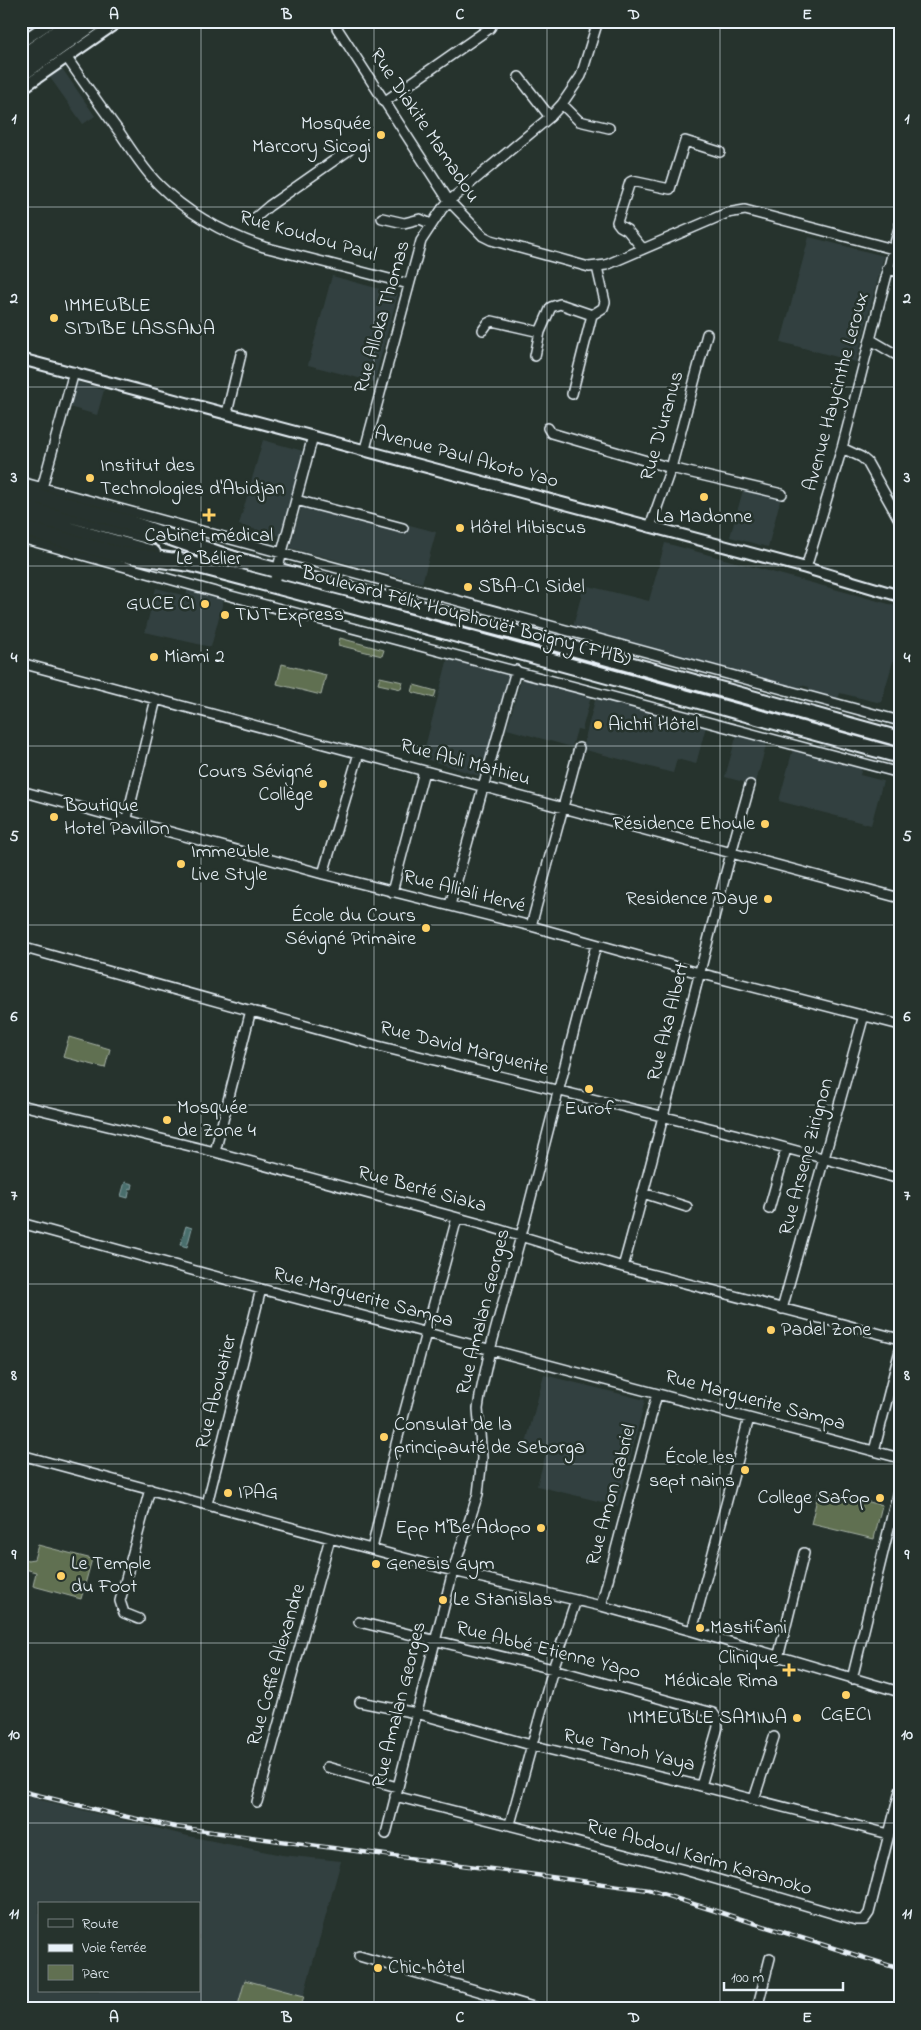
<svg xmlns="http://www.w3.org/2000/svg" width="921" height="2030" viewBox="0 0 921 2030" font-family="'Indie Flower',sans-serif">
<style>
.built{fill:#334140;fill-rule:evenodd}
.green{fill:#617051;stroke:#a4b0a4}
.water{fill:#496e6c;stroke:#89a2a4}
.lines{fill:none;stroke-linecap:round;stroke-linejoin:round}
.minor-casing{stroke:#e8f1f8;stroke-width:12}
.tertiary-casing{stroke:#e8f1f8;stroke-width:14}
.trunk-casing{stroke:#e8f1f8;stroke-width:18}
.motorway-casing{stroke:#e8f1f8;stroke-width:19}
.minor{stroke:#26332d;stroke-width:9}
.tertiary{stroke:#26332d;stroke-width:10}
.trunk{stroke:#26332d;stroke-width:14}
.motorway{stroke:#26332d;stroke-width:15}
.rail-casing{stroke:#e8f1f8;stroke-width:4.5}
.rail{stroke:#26332d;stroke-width:2.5;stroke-dasharray:8;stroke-linecap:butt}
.grid{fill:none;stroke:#e8f1f8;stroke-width:1;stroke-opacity:0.55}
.poi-dot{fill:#ffd166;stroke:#26332d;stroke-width:2}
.labels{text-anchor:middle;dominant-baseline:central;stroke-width:5;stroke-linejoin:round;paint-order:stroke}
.poi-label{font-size:20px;fill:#e8f1f8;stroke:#26332d;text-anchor:start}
.street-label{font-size:20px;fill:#e8f1f8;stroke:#26332d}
.neatline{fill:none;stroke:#e8f1f8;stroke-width:2}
.grid-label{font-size:16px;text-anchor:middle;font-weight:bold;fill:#e8f1f8}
</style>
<rect width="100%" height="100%" fill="#26332d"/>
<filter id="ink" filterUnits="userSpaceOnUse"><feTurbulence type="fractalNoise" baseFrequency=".02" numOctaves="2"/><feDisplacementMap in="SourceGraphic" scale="10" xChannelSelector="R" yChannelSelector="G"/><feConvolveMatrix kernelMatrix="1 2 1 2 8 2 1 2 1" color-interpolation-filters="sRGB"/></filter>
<g filter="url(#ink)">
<path class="built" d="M61 67 95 116 83 124 49 76Z
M809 237 884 256 856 362 781 342Z
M332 276 398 294 374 382 308 365Z
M77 382 104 390 97 415 69 407Z
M263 440 303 451 280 536 239 525Z
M744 487 781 497 768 547 730 537Z
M304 497 436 532 422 583 290 548Z
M665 543 900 607V637L881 703 840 693 838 699 808 691 809 687 801 685 800 688 573 627 584 585 649 601Z
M156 588 186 596 188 588 224 598 211 647 145 632Z
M448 658 509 673 482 777 426 759V757L423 755Z
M522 677 591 696 582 730 577 729 572 747 507 729Z
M596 697 706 726 696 764 677 759 673 773 582 749Z
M737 734 767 742 755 785 725 777Z
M793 749 862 767 860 775 883 781 871 825 779 801Z
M544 1375 645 1400 618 1506 537 1486 546 1453 525 1447Z
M21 1795 188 1836 282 1855 341 1861 300 2009H21ZM39 1904H199V1991H39Z"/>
<path class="green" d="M340 638 384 650 382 656 338 645Z
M282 664 326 675 321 695 277 684Z
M380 677 403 682 401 689 378 684Z
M414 685 436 691 434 698 412 692Z
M69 1037 110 1049 105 1068 63 1057Z
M819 1490 882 1505 874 1539 811 1524Z
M38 1545 92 1559 81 1599 33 1586 36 1572 21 1568V1561L34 1559Z
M245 1980 304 1996 300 2009H237Z"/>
<path class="water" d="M125 1182 133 1184 132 1189 130 1188 128 1198 121 1196Z
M186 1226 192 1228 187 1247 180 1245Z"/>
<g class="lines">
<g class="minor-casing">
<path id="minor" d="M336 21 337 28 449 201 483 236 491 240 589 267 606 265 727 213 745 210 893 249
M67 58C84 83 102 108 120 133 132 151 144 170 159 185 188 214 226 234 264 247L409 284
M519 77 550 117
M384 102 490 28 494 21
M562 104 579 121 609 128
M255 218 269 206 349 150
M382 218 404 223 420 219 431 224
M643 249 627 230 620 226 617 222 630 182 632 181 670 189 685 141 720 152
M887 269 900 272
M483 330 488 323 492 321 540 332
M871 340 900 357
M535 356 540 332 551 307 560 304 592 315
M572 394 592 315 603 308 605 302 597 267
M227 413 241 354
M548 428 551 433 671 468 782 494
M842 448 861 457 867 462 900 521
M365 449 421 241 442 209 449 201 550 117 562 104 581 76 598 21
M21 482 900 721
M42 488 74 372
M296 500 403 528
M650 527 671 468 707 334
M21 538 216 592 900 773
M806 568 842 448 900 224
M273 586 313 436
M21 663 900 898
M21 791 323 874 531 926 699 973 900 1025
M127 818 156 699
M323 874 359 753
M392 892 424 771
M450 905 516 670
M531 926 579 748
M21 947 378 1046 734 1134 900 1179
M21 1105 215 1152 484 1225 623 1267 900 1339
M215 1152 251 1010
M643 1193 687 1207
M769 1209 786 1149
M21 1223 261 1289 900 1458
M623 1267C668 1107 704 945 750 785
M782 1309 864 1015
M874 1451 900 1350
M21 1455 453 1571 601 1606 692 1631 900 1692
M207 1504 261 1289
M372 1549 396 1444 457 1218
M601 1606 657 1394
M139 1619 124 1613 120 1601 150 1489
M359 1622 553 1669 713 1713 717 1719 718 1727 701 1786
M692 1631 749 1418
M778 1658 804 1553
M852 1679 900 1483
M360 1702 416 1713 531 1745 701 1786 889 1834
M327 1767 397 1787
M395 1796 685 1870 856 1920H864L869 1913 900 1791
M754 1799 774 1737
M257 1802 330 1538
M510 1824 553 1669 576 1600
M386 1834 453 1571 478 1494 482 1458 478 1409 480 1396 490 1350 521 1236 596 945
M359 1956 540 2009
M757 2009 770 1958"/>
</g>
<g class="tertiary-casing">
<path id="tertiary" d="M21 42 52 21
M21 89 119 21
M21 359 806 568 900 596"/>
</g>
<g class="trunk-casing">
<path id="trunk" d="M21 502 151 537
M21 516 153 553
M230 558 532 637 900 739
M176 560 355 607 900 756"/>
</g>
<g class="motorway-casing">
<path id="motorway" d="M21 58 74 21
M21 74 96 21
M21 491 132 524 241 562
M21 528 113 553 187 563"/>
</g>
<use href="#minor" class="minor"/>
<use href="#tertiary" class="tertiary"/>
<use href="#trunk" class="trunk"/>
<use href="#motorway" class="motorway"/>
<g class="rail-casing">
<path id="rail" d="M21 1791 118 1815 175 1827 649 1890 900 1969"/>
</g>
<use href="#rail" class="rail"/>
</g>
</g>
<path class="grid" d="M201 21V2009M374 21V2009M547 21V2009M720 21V2009M21 207H900M21 387H900M21 566H900M21 746H900M21 925H900M21 1105H900M21 1284H900M21 1464H900M21 1643H900M21 1823H900"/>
<g class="poi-dot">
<circle cx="381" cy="135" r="5"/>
<circle cx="54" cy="318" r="5"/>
<circle cx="90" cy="478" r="5"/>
<circle cx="704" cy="497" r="5"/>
<path d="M206.5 507.5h5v5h5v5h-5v5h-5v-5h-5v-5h5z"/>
<circle cx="460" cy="528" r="5"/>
<circle cx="468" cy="587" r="5"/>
<circle cx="205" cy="604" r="5"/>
<circle cx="225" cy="615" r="5"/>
<circle cx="154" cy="657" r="5"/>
<circle cx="598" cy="725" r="5"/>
<circle cx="323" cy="784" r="5"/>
<circle cx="54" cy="817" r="5"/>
<circle cx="765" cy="824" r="5"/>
<circle cx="181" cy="864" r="5"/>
<circle cx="768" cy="899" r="5"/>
<circle cx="426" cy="928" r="5"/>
<circle cx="589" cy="1089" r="5"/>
<circle cx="167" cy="1120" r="5"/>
<circle cx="771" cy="1330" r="5"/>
<circle cx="384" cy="1437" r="5"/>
<circle cx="745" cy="1470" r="5"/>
<circle cx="228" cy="1493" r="5"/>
<circle cx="880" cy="1498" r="5"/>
<circle cx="541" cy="1528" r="5"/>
<circle cx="376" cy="1564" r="5"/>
<circle cx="61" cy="1576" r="5"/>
<circle cx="443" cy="1600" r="5"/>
<circle cx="700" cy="1628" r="5"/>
<path d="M786.5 1662.5h5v5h5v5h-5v5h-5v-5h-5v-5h5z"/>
<circle cx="846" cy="1695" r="5"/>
<circle cx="797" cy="1718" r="5"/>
<circle cx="378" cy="1968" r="5"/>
</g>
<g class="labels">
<g class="poi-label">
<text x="371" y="124" text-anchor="end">Mosquée<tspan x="371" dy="23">Marcory Sicogi</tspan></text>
<text x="64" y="306">IMMEUBLE<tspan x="64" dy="23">SIDIBE LASSANA</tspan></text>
<text x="100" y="466">Institut des<tspan x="100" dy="23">Technologies d'Abidjan</tspan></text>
<text x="704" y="517" text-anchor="middle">La Madonne</text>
<text x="470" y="528">Hôtel Hibiscus</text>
<text x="209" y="536" text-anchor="middle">Cabinet médical<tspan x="209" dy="23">Le Bélier</tspan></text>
<text x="478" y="587">SBA-CI Sidel</text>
<text x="195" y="604" text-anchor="end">GUCE CI</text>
<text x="235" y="615">TNT Express</text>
<text x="164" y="657">Miami 2</text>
<text x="608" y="725">Aichti Hôtel</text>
<text x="313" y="772" text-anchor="end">Cours Sévigné<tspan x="313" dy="23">Collège</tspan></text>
<text x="64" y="806">Boutique<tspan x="64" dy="23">Hotel Pavillon</tspan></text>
<text x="755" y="824" text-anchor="end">Résidence Ehoule</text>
<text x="191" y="852">Immeuble<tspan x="191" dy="23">Live Style</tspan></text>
<text x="758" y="899" text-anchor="end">Residence Daye</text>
<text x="416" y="916" text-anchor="end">École du Cours<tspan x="416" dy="23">Sévigné Primaire</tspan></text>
<text x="177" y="1108">Mosquée<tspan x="177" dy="23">de Zone 4</tspan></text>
<text x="589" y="1109" text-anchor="middle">Eurof</text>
<text x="781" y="1330">Padel Zone</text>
<text x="394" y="1425">Consulat de la<tspan x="394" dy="23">principauté de Seborga</tspan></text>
<text x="735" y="1458" text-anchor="end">École les<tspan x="735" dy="23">sept nains</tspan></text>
<text x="238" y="1493">IPAG</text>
<text x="870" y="1498" text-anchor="end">College Safop</text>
<text x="531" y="1528" text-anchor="end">Epp M'Be Adopo</text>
<text x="71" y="1564">Le Temple<tspan x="71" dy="23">du Foot</tspan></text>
<text x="386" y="1564">Genesis Gym</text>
<text x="453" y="1600">Le Stanislas</text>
<text x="710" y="1628">Mastifani</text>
<text x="778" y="1658" text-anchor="end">Clinique<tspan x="778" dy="23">Médicale Rima</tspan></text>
<text x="846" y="1715" text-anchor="middle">CGECI</text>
<text x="787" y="1718" text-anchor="end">IMMEUBLE SAMINA</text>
<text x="388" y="1968">Chic hôtel</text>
</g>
<g class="street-label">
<text transform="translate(424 126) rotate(56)">Rue Diakite Mamadou</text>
<text transform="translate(308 237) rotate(16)">Rue Koudou Paul</text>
<text transform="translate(383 317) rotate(-74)">Rue Alloka Thomas</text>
<text transform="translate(837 392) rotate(-75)">Avenue Haycinthe Leroux</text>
<text transform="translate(663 426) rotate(-74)">Rue D'uranus</text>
<text transform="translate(466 458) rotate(15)">Avenue Paul Akoto Yao</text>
<text transform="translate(466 617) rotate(15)">Boulevard Félix Houphouët Boigny (FHB)</text>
<text transform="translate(465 763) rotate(15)">Rue Abli Mathieu</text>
<text transform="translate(464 892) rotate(14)">Rue Alliali Hervé</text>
<text transform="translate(669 1022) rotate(-76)">Rue Aka Albert</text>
<text transform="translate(464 1049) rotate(14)">Rue David Marguerite</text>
<text transform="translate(807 1157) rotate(-75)">Rue Arsene Zirignon</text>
<text transform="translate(422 1190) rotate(15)">Rue Berté Siaka</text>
<text transform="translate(363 1298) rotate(15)">Rue Marguerite Sampa</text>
<text transform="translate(484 1312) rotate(-76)">Rue Amalan Georges</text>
<text transform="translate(217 1392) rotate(-76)">Rue Abouatier</text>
<text transform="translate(755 1401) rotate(15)">Rue Marguerite Sampa</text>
<text transform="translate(612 1495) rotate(-75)">Rue Amon Gabriel</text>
<text transform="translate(548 1651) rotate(14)">Rue Abbé Etienne Yapo</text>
<text transform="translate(277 1665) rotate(-74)">Rue Coffie Alexandre</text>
<text transform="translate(400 1705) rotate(-76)">Rue Amalan Georges</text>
<text transform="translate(629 1751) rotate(13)">Rue Tanoh Yaya</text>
<text transform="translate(699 1858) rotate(16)">Rue Abdoul Karim Karamoko</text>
</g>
</g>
<rect width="921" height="2030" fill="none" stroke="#26332d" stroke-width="55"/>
<rect x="38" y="1902" width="162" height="90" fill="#26332d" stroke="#747f7e"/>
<rect x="48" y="1919" width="25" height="8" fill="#26332d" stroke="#747f7e"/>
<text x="82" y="1928" font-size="15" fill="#e8f1f8">Route</text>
<rect x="48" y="1944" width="25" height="8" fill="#e8f1f8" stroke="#747f7e"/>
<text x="82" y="1952" font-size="15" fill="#e8f1f8">Voie ferrée</text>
<rect x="48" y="1965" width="25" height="15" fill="#617051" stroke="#747f7e"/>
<text x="82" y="1978" font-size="15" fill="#e8f1f8">Parc</text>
<path d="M724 1982v8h119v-8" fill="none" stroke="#e8f1f8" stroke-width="2.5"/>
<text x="731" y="1982" font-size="15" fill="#e8f1f8" stroke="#26332d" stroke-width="4" paint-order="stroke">100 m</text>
<rect x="28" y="28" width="866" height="1974" class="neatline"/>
<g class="grid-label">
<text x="114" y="19">A</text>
<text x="287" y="19">B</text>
<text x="460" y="19">C</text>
<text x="634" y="19">D</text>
<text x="807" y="19">E</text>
<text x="14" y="123">1</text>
<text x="907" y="123">1</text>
<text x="14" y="303">2</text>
<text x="907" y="303">2</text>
<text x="14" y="482">3</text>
<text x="907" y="482">3</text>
<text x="14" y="662">4</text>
<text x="907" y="662">4</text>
<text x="14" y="841">5</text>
<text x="907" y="841">5</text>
<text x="14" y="1021">6</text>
<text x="907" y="1021">6</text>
<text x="14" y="1200">7</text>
<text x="907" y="1200">7</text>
<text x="14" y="1380">8</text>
<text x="907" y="1380">8</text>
<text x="14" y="1559">9</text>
<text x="907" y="1559">9</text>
<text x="14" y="1739">10</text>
<text x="907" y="1739">10</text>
<text x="14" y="1918">11</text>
<text x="907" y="1918">11</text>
<text x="114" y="2022">A</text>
<text x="287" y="2022">B</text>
<text x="460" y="2022">C</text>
<text x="634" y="2022">D</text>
<text x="807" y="2022">E</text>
</g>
</svg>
